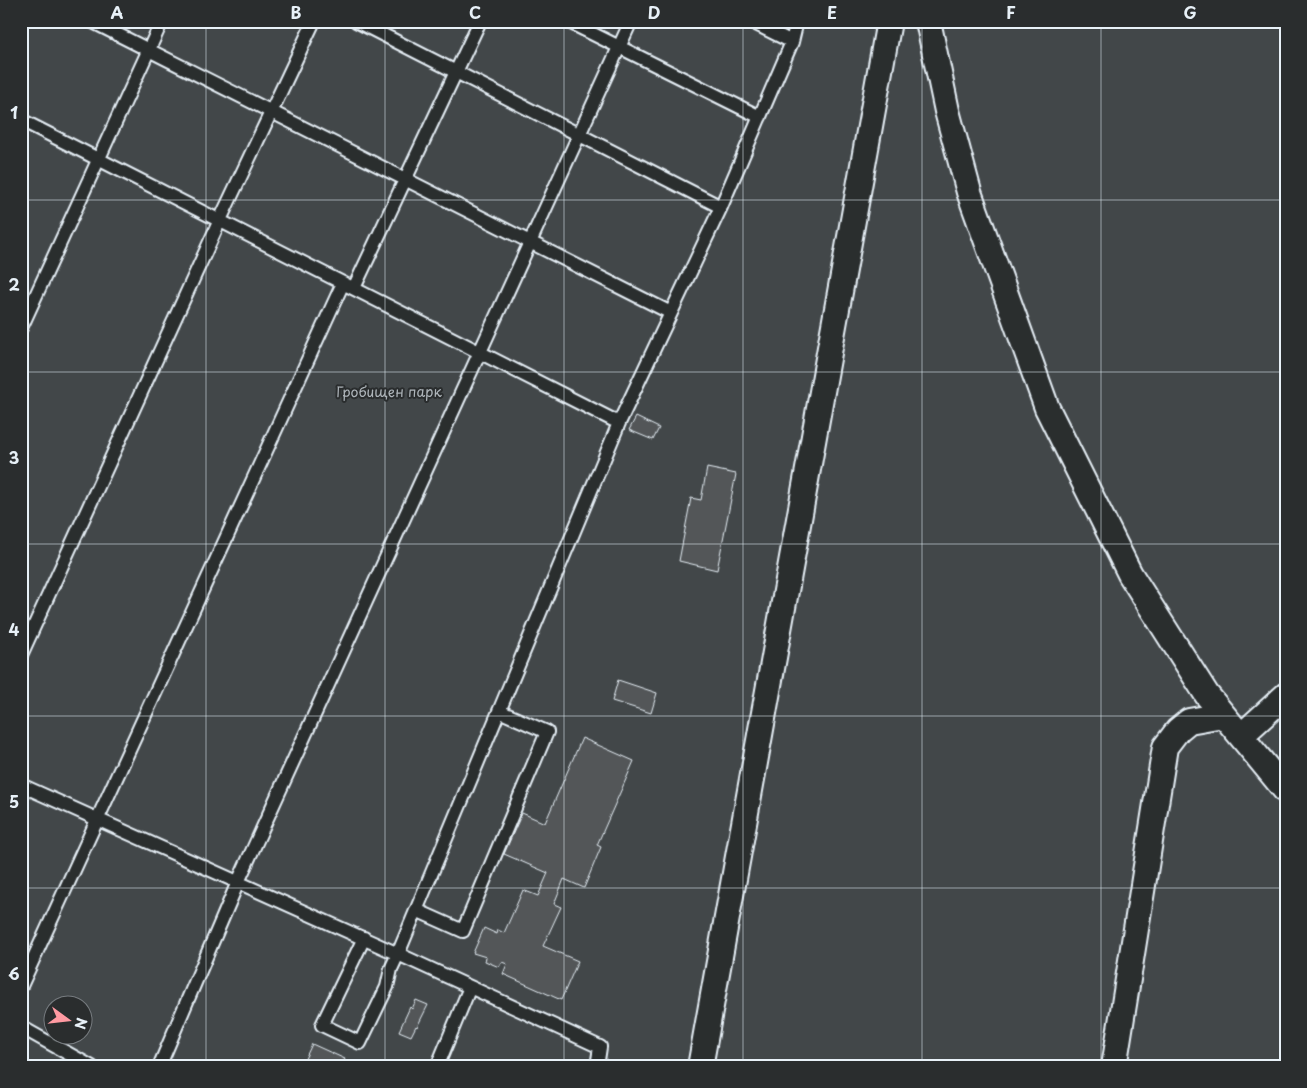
<svg xmlns="http://www.w3.org/2000/svg" width="1307" height="1088" viewBox="0 0 1307 1088" font-family="'Playpen Sans',sans-serif">
<style>
.green{fill:#424648;stroke:#959ca0;fill-rule:evenodd}
.building{fill:#535759;stroke:#e8f1f8}
.lines{fill:none;stroke-linecap:round;stroke-linejoin:round}
.lane-casing{stroke:#e8f1f8;stroke-width:16}
.street-casing{stroke:#e8f1f8;stroke-width:28}
.lane{stroke:#2a2d2e;stroke-width:12}
.street{stroke:#2a2d2e;stroke-width:24}
.grid{fill:none;stroke:#e8f1f8;stroke-width:1;stroke-opacity:0.55}
.labels{text-anchor:middle;dominant-baseline:central;stroke-width:4;stroke-linejoin:round;paint-order:stroke}
.park-label{font-size:14px;fill:#aeb5ba;stroke:#2a2d2e}
.neatline{fill:none;stroke:#e8f1f8;stroke-width:2}
.grid-label{font-size:16px;text-anchor:middle;font-weight:bold;fill:#e8f1f8}
</style>
<rect width="100%" height="100%" fill="#2a2d2e"/>
<filter id="ink" filterUnits="userSpaceOnUse"><feTurbulence type="fractalNoise" baseFrequency=".02" numOctaves="2"/><feDisplacementMap in="SourceGraphic" scale="10" xChannelSelector="R" yChannelSelector="G"/><feConvolveMatrix kernelMatrix="1 2 1 2 8 2 1 2 1" color-interpolation-filters="sRGB"/></filter>
<g filter="url(#ink)">
<path class="green" d="M21 21H1286V1067H21ZM52 1006H82V1036H52Z"/>
<path class="building" d="M636 417 659 428 653 440 629 430Z
M707 468 736 474 717 570 679 561 691 498 701 500Z
M618 680 657 693 651 713 612 701Z
M582 738 634 761 597 845 601 847 584 888 564 879 554 904 561 907 543 946 578 961 561 1000 503 974 507 964 502 962 499 967 485 961 486 957 473 953 484 928 497 934 498 930 504 933 523 890 538 896 548 873 504 854 522 813 545 823Z
M416 1000 428 1005 417 1027 416 1026 411 1036 399 1031 410 1007 412 1009Z
M312 1044 345 1059 341 1067H297L299 1061 303 1063Z"/>
<g class="lines">
<g class="lane-casing">
<path id="lane" d="M91 21 671 313
M356 21 721 207
M567 21 760 117
M750 21 792 42
M21 120 619 423 721 207 792 42 797 21
M354 288 480 21
M21 328 162 21
M21 655 220 220 314 21
M21 785 398 954 619 423
M416 910 463 931 547 732 499 711
M364 938 322 1025 360 1043 387 987 391 969 398 954 470 987
M21 986 343 283
M21 1027 92 1067
M159 1067 238 882 631 21
M437 1067 470 987 600 1047 597 1067"/>
</g>
<g class="street-casing">
<path id="street" d="M928 21 947 111 969 192 1047 408 1130 574 1207 695 1286 791
M1241 736 1286 695
M700 1067 889 21
M1114 1067 1165 747 1178 730 1189 721 1223 715"/>
</g>
<use href="#lane" class="lane"/>
<use href="#street" class="street"/>
</g>
</g>
<path class="grid" d="M206 21V1067M385 21V1067M564 21V1067M743 21V1067M922 21V1067M1101 21V1067M21 200H1286M21 372H1286M21 544H1286M21 716H1286M21 888H1286"/>
<g class="labels">
<g class="park-label">
<text x="389" y="391">Гробищен парк</text>
</g>
</g>
<rect width="1307" height="1088" fill="none" stroke="#2a2d2e" stroke-width="55"/>
<g transform="translate(68 1020) rotate(105)"><circle r="24" fill="#2a2d2e" stroke="#767b7f"/>
<path d="M0-4L9 19L0 12L-9 19Z" fill="#ff9aa2"/>
<text y="-8" font-size="14" font-weight="bold" text-anchor="middle" fill="#e8f1f8">N</text>
</g>
<rect x="28" y="28" width="1252" height="1032" class="neatline"/>
<g class="grid-label">
<text x="117" y="19">A</text>
<text x="296" y="19">B</text>
<text x="475" y="19">C</text>
<text x="654" y="19">D</text>
<text x="832" y="19">E</text>
<text x="1011" y="19">F</text>
<text x="1190" y="19">G</text>
<text x="14" y="119">1</text>
<text x="14" y="291">2</text>
<text x="14" y="464">3</text>
<text x="14" y="636">4</text>
<text x="14" y="808">5</text>
<text x="14" y="980">6</text>
</g>
</svg>
